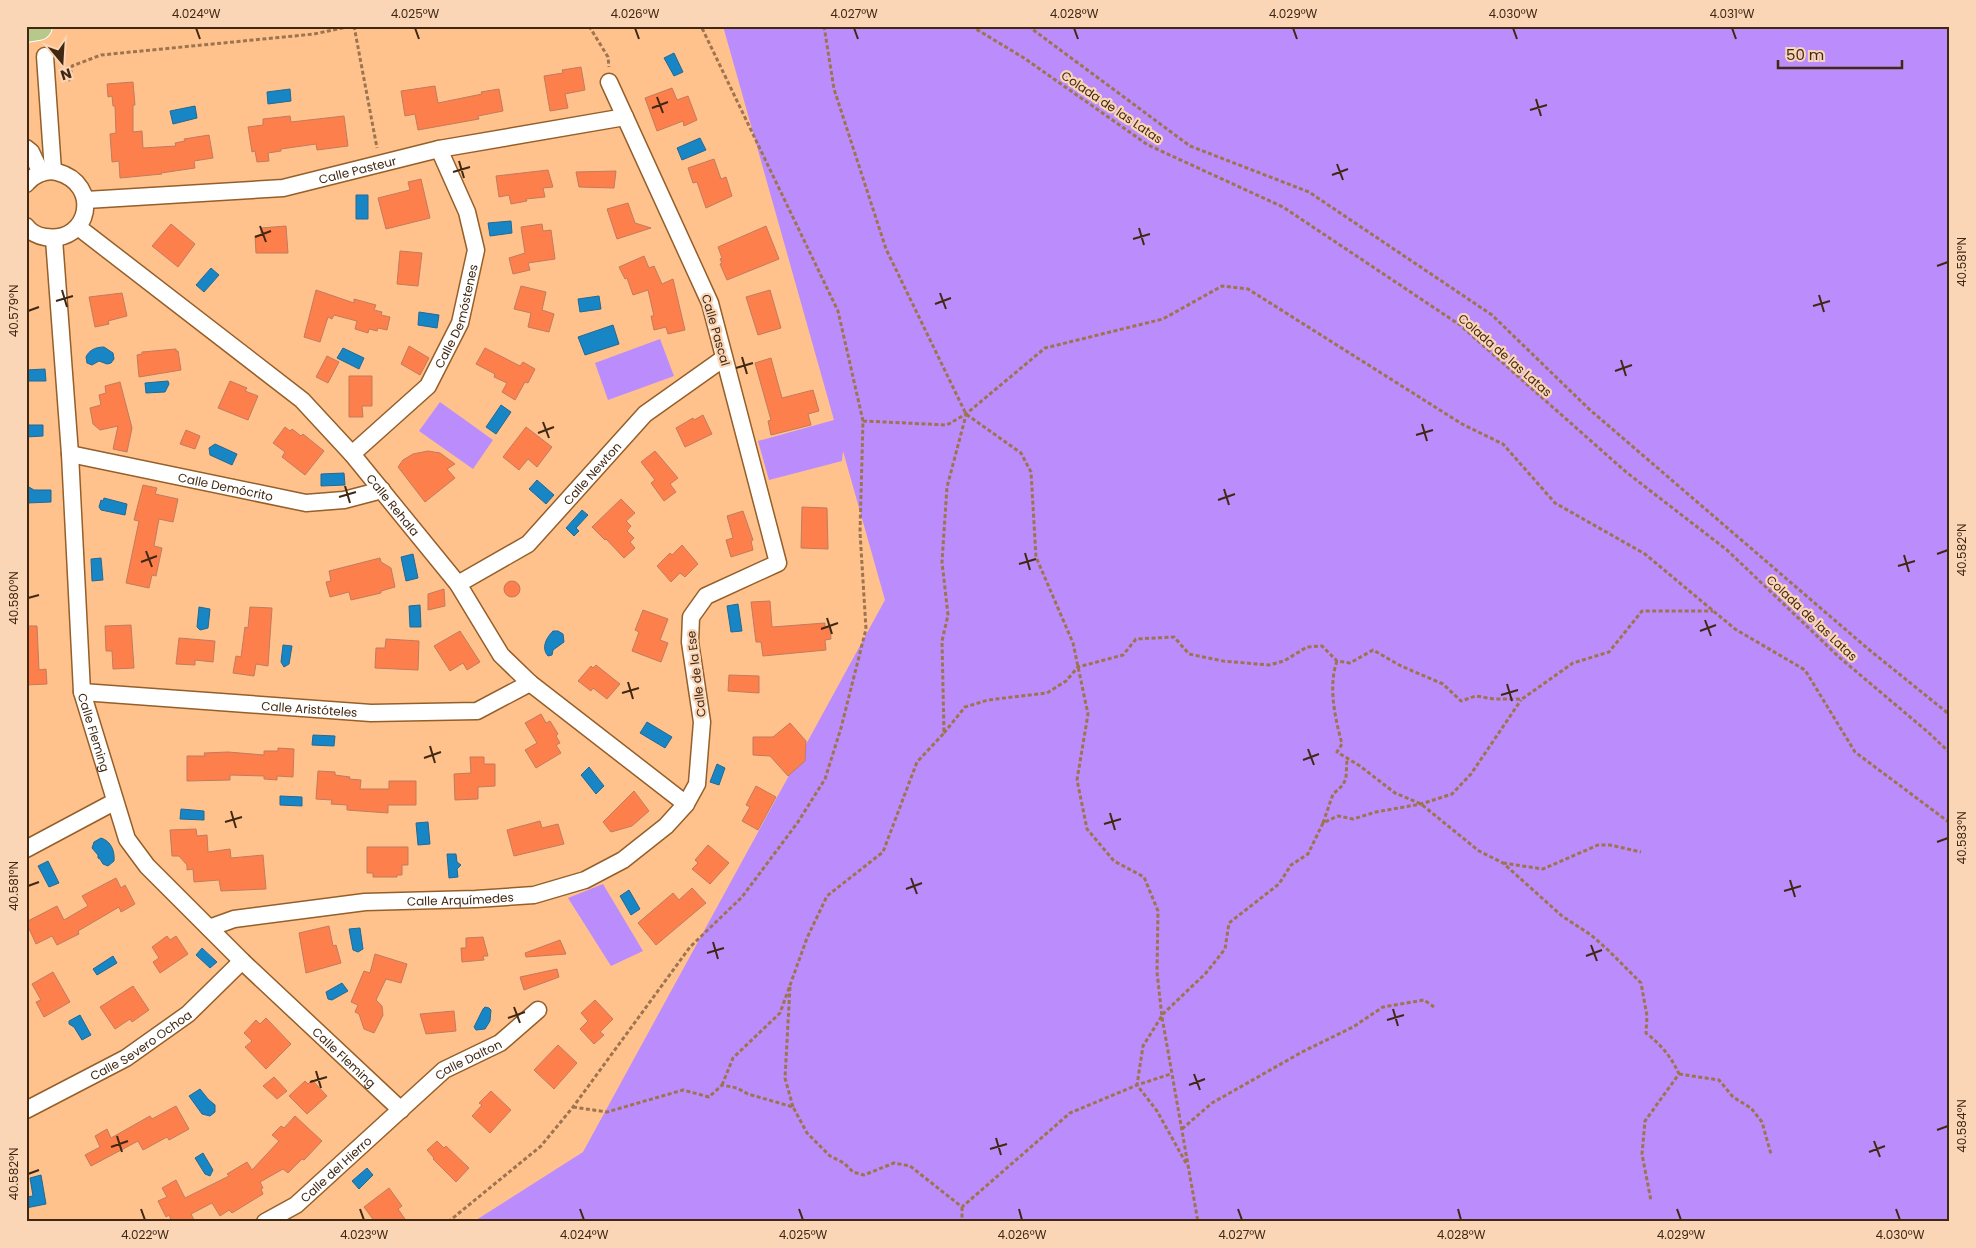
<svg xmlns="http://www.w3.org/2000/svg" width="1976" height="1248" viewBox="0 0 1976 1248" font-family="Poppins,sans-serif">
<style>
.green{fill:#bb8cfb}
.water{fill:#1885c5;stroke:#246990}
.building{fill:#fc7f4c;stroke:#c27b5f}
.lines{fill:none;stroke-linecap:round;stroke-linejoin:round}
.minor-casing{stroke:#955f2a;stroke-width:19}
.trunk-casing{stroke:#fff;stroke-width:30}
.path{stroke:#9e744f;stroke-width:3;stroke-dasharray:4 2.5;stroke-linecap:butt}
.minor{stroke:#fff;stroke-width:16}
.trunk{stroke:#b6c88a;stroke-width:28}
.ticks{fill:none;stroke:#402813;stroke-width:2}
.labels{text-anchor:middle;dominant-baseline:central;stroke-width:4.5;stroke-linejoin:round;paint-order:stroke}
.street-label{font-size:12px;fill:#402813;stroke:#fad5b6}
.neatline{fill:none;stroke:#402813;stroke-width:2}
.ticks-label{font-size:12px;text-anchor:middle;fill:#402813}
</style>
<rect width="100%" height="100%" fill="#ffc28d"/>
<path class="green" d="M723 26H1950V1222H473L583 1152 885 600 843 451 842 461 769 480 758 441 834 420Z
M660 339 674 376 608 400 595 363Z
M440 402 493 440 473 469 419 431Z
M603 884 643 951 611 966 568 898Z"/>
<path class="water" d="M674 53 683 72 674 76 664 58Z
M290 89 291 101 268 104 267 92Z
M195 106 197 118 173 124 170 111Z
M700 138 706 150 682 160 677 148Z
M356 195H368V219H356Z
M511 221 512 233 490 236 488 223Z
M211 268 219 275 204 292 196 285Z
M599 296 601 309 580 312 578 299Z
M419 312 439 315 437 328 418 325Z
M613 325 619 344 585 355 578 337Z
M104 347 113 353 114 359 111 363 107 364 99 361 92 365 87 363 86 357C89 350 96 347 104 347Z
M343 348 364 358 359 369 337 358Z
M45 369 46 381H26V370Z
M168 381 169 384 165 392 146 393 145 383Z
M501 405 511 412 496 434 486 427Z
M26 425H43V436L26 437Z
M215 444 237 454 232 465 210 455 209 448Z
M344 473 345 485 321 486V474Z
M537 480 554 495 546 504 529 489Z
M29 487 34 490H51V502L27 503 26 489Z
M104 498 127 504 125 515 101 510 99 507 101 500 103 501Z
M582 510 588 515 576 528 579 531 574 536 566 528Z
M413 554 418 578 406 581 401 557Z
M101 558 103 580 92 581 91 559Z
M738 604 742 631 731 632 727 606Z
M420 605 421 627H410L409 606Z
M199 607 210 609 208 628 200 630 197 627Z
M553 631H558L563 634 564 642 553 650 552 655 548 656C541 648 546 638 553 631Z
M283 645 292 646 289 664 284 667 281 662Z
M647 722 672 737 665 748 640 733Z
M313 735 335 736 334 746 312 745Z
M717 764 725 768 719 785 710 782Z
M589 767 604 786 596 794 581 775Z
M280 796 302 797V806L280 805Z
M181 809 204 811V820L180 819Z
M428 822 430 844 418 845 416 823Z
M101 838C111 841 115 851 114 861L108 866 103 864 100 859 98 858V855L92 848 94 842Z
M447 854H456L457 862 461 865 457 869 458 877 449 878Z
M48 861 59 883 49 887 38 866Z
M629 890 640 909 631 915 620 896Z
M360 928 363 949 358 952 353 950 349 929Z
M202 948 217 962 210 968 196 955Z
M113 956 117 963 97 975 93 969Z
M342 983 348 991 332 1000 328 999 326 992Z
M485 1007 489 1008 491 1010 490 1021 485 1029 476 1030 474 1027 483 1009Z
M80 1015 91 1035 82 1040 74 1027 69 1024V1021Z
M200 1089 208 1099 215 1105V1112L210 1116 202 1114 189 1096Z
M203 1153 213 1170 210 1176 205 1174 195 1158Z
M367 1168 373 1175 359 1189 352 1181Z
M41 1175 46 1204 26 1208V1197L33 1196 30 1178Z"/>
<path class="building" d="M581 67 585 90 565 94 568 108 550 111 544 76 563 73 562 70Z
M133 82 135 105H133V132L142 131 143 148 176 146 175 143 185 141 184 139 209 135 213 158 194 161 195 168 161 173 162 174 120 178 119 161 112 162 110 134 116 133 115 106H113L112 96 108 97 107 84Z
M435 86 438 103 482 94 481 92 499 89 503 111 478 116 479 119 418 130 415 114 405 116 401 91Z
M672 88 677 100 688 96 697 120 684 126 683 121 657 131 645 98Z
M290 116 291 122 344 116 348 146 317 150 316 144 281 149V151L268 153 269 161 257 162 255 151 252 152 248 127 263 125V119Z
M714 159 721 179 726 177 732 196 706 208 697 182 693 183 688 168Z
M548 170 553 187 543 188 545 197 526 199 527 201 511 204 509 195 499 197 496 176Z
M616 171 614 188 579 187 576 172Z
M421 179 430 218 386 229 378 198 410 190 408 182Z
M628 203 635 223 651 228 617 239 607 209Z
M171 224 195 244 178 267 152 246Z
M542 224 543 231 551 230 555 259 528 263 530 270 513 274 509 258 525 253 521 227Z
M286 226 288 253H256L255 236 261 235V228Z
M766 226 779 259 727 280 720 264 722 263 720 259 722 258 718 247Z
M400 251 422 253 418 286 397 284Z
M644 256 649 268 654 266 662 284 673 279 685 330 668 334 666 327 654 330 651 316H654L648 290 633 295 627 278 625 279 619 267Z
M521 286 546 292 542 310 554 314 549 332 528 327 531 313 514 309Z
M316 290 354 303V299L376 305 374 310 382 312 381 315 390 317 387 330 378 328 377 331 369 329 368 333 355 329 357 321 334 315 332 319 328 317 320 342 304 337Z
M770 290 781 328 758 335 746 297Z
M122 293 127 316 108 321 109 324 95 327 89 297Z
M409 346 429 358 420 375 401 364Z
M485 348 520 366 523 362 535 369 528 383 525 382 515 400 502 392 507 383 494 377 495 374 476 364Z
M176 349V351H178L181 370 139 377 137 355 142 354V352Z
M327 356 339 362 328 383 316 377Z
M771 358 782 398 813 390 819 411 808 414 811 425 771 435 768 421 771 420 755 363Z
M349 376H372V406H362L363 417H349Z
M230 381 247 388 245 391 258 396 248 420 218 408Z
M120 382 132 428 127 452 113 449 118 426 100 430 93 424 90 408 101 405 99 395 106 393 105 386Z
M703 415 712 434 685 447 676 428 693 418 694 420Z
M285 427 290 431 292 429 301 436 303 434 324 451 305 475 282 457 285 452 273 443Z
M526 427 552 447 537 467 528 459 519 470 503 457Z
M186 430 200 436 195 449 180 444Z
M428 451 440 453 455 464 447 469 455 478 425 502 398 467 403 460 413 454Z
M655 451 678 478 670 484 676 492 664 501 651 483 655 480 641 462Z
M143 485 157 488 155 494 178 499 173 522 159 519 154 546 162 548 156 576 152 575 149 588 126 583 139 521 134 520Z
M621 499 635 513 626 521 631 526 627 531 634 538 630 542 635 548 624 558 606 539 605 540 592 527Z
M802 507 827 508 828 549 801 548Z
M743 511 753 540 751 541 753 550 731 557 726 540 733 538 727 516Z
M682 545 698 564 685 577 680 573 671 582 657 566 670 553 672 555Z
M380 558 381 562 391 568 395 587 381 591V593L351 600 349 592 330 597 326 582 331 581 329 571Z
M504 589a8 8 0 1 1 16 0a8 8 0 1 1-16 0Z
M444 589 445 606 428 610V594Z
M770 601 772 627 825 623V628L830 627 831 639 825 640 826 650 763 656 761 642H756L751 602Z
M250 607 272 608 268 666 256 664 254 676 233 673 236 656 241 657 245 627 248 628Z
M643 610 668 619 660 640 668 643 661 662 632 651 639 632 635 630Z
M131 625 134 668 113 669 112 651H106L105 626Z
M26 626H37L39 670 46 669 47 684 26 685Z
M460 631 480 662 467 670 463 663 450 671 434 646Z
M179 638 215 641 213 662 195 660V665L176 664Z
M386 639 419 641 418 670 375 668 376 648H385Z
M596 665 620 684 607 699 593 688 591 691 578 681 591 666 593 668Z
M729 675 759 676V693L728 691Z
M541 714 546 723 550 721 558 734 556 736 560 743 556 745 561 753 536 768 525 750 537 743 525 723Z
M790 723 806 741 805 761 788 776 770 756 753 755V737H773Z
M278 748 294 749 293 777 277 776V780L264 779V776L230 775V780L187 781V756H205L204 753 228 752 264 755V751H278Z
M470 757H484V764H495V786L478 787V799L455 800 454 774 471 773Z
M318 771 335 772V775L350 777 349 779 361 780 360 789H389V781H416V805H388V813L347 810V805L331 804 332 800 316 799Z
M756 786 776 797 758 830 742 821 750 807 746 805Z
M634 791 649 811 632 826 611 832 603 822Z
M540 821 542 828 558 824 564 844 514 856 507 830Z
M196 829 197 836 207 835 208 852 230 849 231 858 263 855 266 889 221 891 219 880 194 882 193 869 187 870V865L179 856H172L170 830Z
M708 845 729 863 710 884 692 869 698 863 695 860Z
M367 847H408V865H402V875H397V877H373V873H367Z
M116 878 121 888 125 885 135 904 121 912 119 907 78 931 79 934 57 945 52 936 36 944 26 922 57 906 64 920 88 906 82 896Z
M692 888 706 903 656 945 638 923 673 893 679 900Z
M329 926 333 946 336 945 341 963 306 973 299 933Z
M167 936 170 940 176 936 188 954 160 973 153 962 159 958 152 947Z
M483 937 488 956H483L484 960 462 962 461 948H466V938Z
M560 940 566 954 526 957 525 953Z
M375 954 407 964 401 983 386 979 376 1000 382 1006 383 1015 374 1033 364 1029 359 1014 355 1012 358 1005 351 1002 364 971 370 973Z
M557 969 559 977 524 990 520 977Z
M53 972 70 1002 44 1017 36 1002 41 1000 32 984Z
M133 986 149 1010 132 1022 130 1019 115 1029 100 1007Z
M595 1000 613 1019 600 1032 604 1035 594 1044 580 1029 588 1021 581 1013Z
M454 1011 456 1031 426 1034 420 1014Z
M266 1018 291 1044 266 1069 245 1047 252 1041 244 1033 256 1020 260 1024Z
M558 1045 577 1063 554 1089 534 1070Z
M274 1077 287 1091 277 1099 263 1086Z
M312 1080 327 1096 307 1114 289 1096 305 1081 308 1084Z
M491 1091 511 1110 490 1133 472 1116 482 1105 479 1103Z
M176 1106 189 1129 169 1140 167 1137 143 1150 138 1141 91 1166 85 1155 100 1147 95 1136 107 1129 111 1138 150 1116 152 1119Z
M295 1116 322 1141 304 1160 302 1159 288 1173 283 1169 260 1182 263 1188 261 1189 263 1194 232 1213 229 1210 220 1216 212 1203 191 1214 195 1222H172L169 1215 166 1217 158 1201 167 1197 162 1188 176 1180 185 1198 229 1176 227 1174 247 1162 252 1170 279 1141 272 1135 281 1126 284 1128Z
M437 1141 444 1148 446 1146 469 1168 456 1182 433 1159 434 1158 427 1150Z
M389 1188 402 1206 398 1209 407 1222H375L364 1207Z"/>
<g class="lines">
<g class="minor-casing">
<g id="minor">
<path d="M45 56 53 171"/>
<path d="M26 148 31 152 41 173"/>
<path d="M26 184C33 175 46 169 57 172 102 184 90 244 45 237 38 236 30 232 26 226"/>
<path id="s1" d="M86 200 283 188 439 149 625 117"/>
<path id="s2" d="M78 227 302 400 352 454 458 584 501 655 530 683 686 804"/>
<path id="s3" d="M54 239 70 454 82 692 127 839 147 866 242 961 401 1110"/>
<path id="s4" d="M70 454 306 503 344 500 382 490"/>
<path id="s5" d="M352 454 428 386 460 323 476 250 467 212 439 149"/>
<path id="s6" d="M458 584 528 544 645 414 724 358"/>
<path id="s7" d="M82 692 371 713 477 711 530 683"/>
<path d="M26 849 114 802"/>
<path id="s8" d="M209 928 234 919 365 902 476 899 534 895 585 880 623 860 666 826 686 804 697 784 702 722 690 642 691 617 706 596 778 563 710 303 609 82"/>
<path id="s9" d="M26 1110 126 1058 188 1014 242 961"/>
<path id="s10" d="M265 1222 296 1205 444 1070 500 1043 538 1010"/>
</g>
</g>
<g class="trunk-casing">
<path id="trunk" d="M26 28 38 26"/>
</g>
<path class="path" d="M354 26 377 148
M589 26 608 57 609 67
M824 26 834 89 886 249 966 414 1021 453 1031 472 1036 557 1073 643 1088 714 1077 780 1087 829 1114 861 1144 877 1158 911 1157 972 1162 1017 1198 1222
M971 26 1024 58 1148 145 1283 207 1460 325 1626 472 1727 550 1839 657 1929 733 1950 753
M1028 26 1190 146 1309 192 1492 315 1589 409 1867 648 1950 715
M62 80H69L72 66 101 55 314 34 352 26
M863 421 947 425 966 414 1045 348 1163 319 1222 286 1248 289 1462 424 1503 444 1555 503 1645 554 1735 629 1805 670 1855 752 1950 823
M1337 661C1328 686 1335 718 1342 744L1337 752 1360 766 1395 793 1421 804 1479 851 1503 863 1562 916 1591 935 1607 949 1641 983 1647 1016 1646 1033C1661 1045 1671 1056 1679 1074L1645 1121 1642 1154 1651 1201
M944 733 965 707 988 700 1047 693 1066 681 1078 667 1123 655 1136 639 1174 637 1189 654 1223 661 1269 665 1284 661 1307 647 1322 646 1337 661 1350 663 1373 650 1401 666 1443 684 1461 701 1476 696 1494 699H1522L1573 663 1609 652 1642 611H1713
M1323 823 1333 794 1343 785 1346 778 1347 758
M1503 863 1543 869 1598 845H1610L1641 852
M790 987 785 1078 793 1107
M1679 1074 1719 1080 1733 1097 1751 1108 1762 1122 1771 1154
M722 1085 733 1058 780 1013 807 938 827 896 883 852 917 762 944 733 942 641 948 615 942 562 947 487 966 415
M573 1107 607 1112 683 1090 709 1097 722 1085 737 1088 748 1094 793 1107 807 1133 830 1156 844 1163 853 1172 864 1175 894 1163 910 1166 962 1207 1070 1113 1137 1085 1171 1074
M1182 1129 1212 1103 1302 1052 1353 1027 1383 1007 1424 1000 1434 1007
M1186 1163 1157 1111 1137 1085 1143 1046 1163 1014 1206 973 1225 949 1229 923 1279 884 1291 865 1308 854 1323 823 1338 816 1353 819 1376 812 1421 804 1452 794 1471 774 1521 700
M962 1207V1222
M448 1222 541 1146 573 1107 690 947 742 897 798 822 825 779 841 728 866 629 860 532 863 421 838 311 701 26"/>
<use href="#minor" class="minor"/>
<use href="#trunk" class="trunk"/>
</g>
<path class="ticks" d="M196 28 200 39M415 28 419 39M635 28 639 39M854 28 858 39M1074 28 1078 39M1293 28 1297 39M1513 28 1517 39M1732 28 1736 39M657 97 663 113M1536 99 1541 116M652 108 668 102M1530 110 1547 105M459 161 464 178M1337 164 1343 180M453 172 470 167M1332 175 1348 169M260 226 266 242M1139 228 1144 245M255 237 271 231M1133 239 1150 234M1937 266 1948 262M62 290 67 307M940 293 946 309M1819 295 1824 312M56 301 73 296M935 304 951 298M1813 306 1830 301M28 311 39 307M742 357 747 374M1621 360 1626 376M736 368 753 363M1615 371 1632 365M543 422 549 438M1422 424 1427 441M538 433 554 427M1416 435 1433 430M345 486 350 503M1224 489 1229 505M339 497 356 492M1218 500 1235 494M146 551 152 567M1025 553 1030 570M1937 554 1948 550M1904 555 1909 572M141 562 157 556M1019 564 1036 559M1898 566 1915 561M28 598 39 595M827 618 832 634M1705 620 1711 636M821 629 838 623M1700 631 1716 625M628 682 633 699M1507 684 1512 701M622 693 639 688M1501 695 1518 690M430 746 435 763M1308 749 1314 765M424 758 441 752M1303 760 1319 754M231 811 236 828M1110 813 1115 830M225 822 242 817M1104 824 1121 819M1937 842 1948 838M911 878 917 894M1790 880 1795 897M28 886 39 882M906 889 922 883M1784 891 1801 886M713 942 718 959M1591 945 1597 961M707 953 724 948M1586 956 1602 950M514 1007 520 1023M1393 1009 1398 1026M508 1018 525 1012M1387 1020 1404 1015M316 1071 321 1088M1194 1074 1200 1090M310 1082 327 1077M1189 1085 1205 1079M1937 1130 1948 1126M117 1136 122 1152M996 1138 1001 1155M1874 1141 1880 1157M111 1147 128 1141M990 1149 1007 1144M1869 1152 1885 1146M28 1174 39 1170M141 1209 145 1220M360 1209 364 1220M580 1209 584 1220M799 1209 803 1220M1019 1209 1022 1220M1238 1209 1242 1220M1458 1209 1461 1220M1677 1209 1681 1220M1896 1209 1900 1220"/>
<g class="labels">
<g class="street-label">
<text transform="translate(1112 107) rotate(34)">Colada de las Latas</text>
<text stroke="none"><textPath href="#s1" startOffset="274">Calle Pasteur</textPath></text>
<text stroke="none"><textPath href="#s5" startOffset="178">Calle Demóstenes</textPath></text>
<text transform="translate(716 330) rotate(74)">Calle Pascal</text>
<text transform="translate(1505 355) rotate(41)">Colada de las Latas</text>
<text stroke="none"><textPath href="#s6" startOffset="176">Calle Newton</textPath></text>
<text stroke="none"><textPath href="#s4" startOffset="159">Calle Demócrito</textPath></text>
<text stroke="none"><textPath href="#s2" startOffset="422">Calle Rehala</textPath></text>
<text transform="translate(1812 618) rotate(43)">Colada de las Latas</text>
<text transform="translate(696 674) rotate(-97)">Calle de la Ese</text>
<text stroke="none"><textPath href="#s7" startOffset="228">Calle Aristóteles</textPath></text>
<text stroke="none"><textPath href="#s3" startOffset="496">Calle Fleming</textPath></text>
<text stroke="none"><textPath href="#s8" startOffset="254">Calle Arquímedes</textPath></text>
<text stroke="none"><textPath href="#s9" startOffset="132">Calle Severo Ochoa</textPath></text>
<text stroke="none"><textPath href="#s3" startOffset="916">Calle Fleming</textPath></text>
<text stroke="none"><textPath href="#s10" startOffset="262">Calle Dalton</textPath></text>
<text stroke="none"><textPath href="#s10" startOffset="89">Calle del Hierro</textPath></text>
</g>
</g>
<rect width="1976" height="1248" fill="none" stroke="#fad5b6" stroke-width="55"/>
<g transform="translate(62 62) rotate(162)" stroke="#fad5b6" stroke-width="4" paint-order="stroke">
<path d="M0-4L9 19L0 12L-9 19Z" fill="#402813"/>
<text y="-8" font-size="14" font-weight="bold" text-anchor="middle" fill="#402813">N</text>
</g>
<path d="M1778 60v8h124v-8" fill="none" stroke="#402813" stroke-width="2.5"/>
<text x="1786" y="60" font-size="15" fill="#402813" stroke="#fad5b6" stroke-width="4" paint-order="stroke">50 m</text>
<rect x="28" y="28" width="1920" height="1192" class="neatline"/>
<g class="ticks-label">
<text x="196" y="18">4.024°W</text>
<text x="415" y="18">4.025°W</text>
<text x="635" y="18">4.026°W</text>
<text x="854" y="18">4.027°W</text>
<text x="1074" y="18">4.028°W</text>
<text x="1293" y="18">4.029°W</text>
<text x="1513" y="18">4.030°W</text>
<text x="1732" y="18">4.031°W</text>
<text transform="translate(1962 262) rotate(-90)" y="4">40.581°N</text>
<text transform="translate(14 311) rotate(-90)" y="4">40.579°N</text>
<text transform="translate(1962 550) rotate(-90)" y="4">40.582°N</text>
<text transform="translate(14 598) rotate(-90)" y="4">40.580°N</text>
<text transform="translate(1962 838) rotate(-90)" y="4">40.583°N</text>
<text transform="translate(14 886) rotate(-90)" y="4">40.581°N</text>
<text transform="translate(1962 1126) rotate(-90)" y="4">40.584°N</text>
<text transform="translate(14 1174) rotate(-90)" y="4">40.582°N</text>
<text x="145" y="1239">4.022°W</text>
<text x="364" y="1239">4.023°W</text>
<text x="584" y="1239">4.024°W</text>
<text x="803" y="1239">4.025°W</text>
<text x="1022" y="1239">4.026°W</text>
<text x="1242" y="1239">4.027°W</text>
<text x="1461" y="1239">4.028°W</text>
<text x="1681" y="1239">4.029°W</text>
<text x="1900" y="1239">4.030°W</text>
</g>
</svg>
